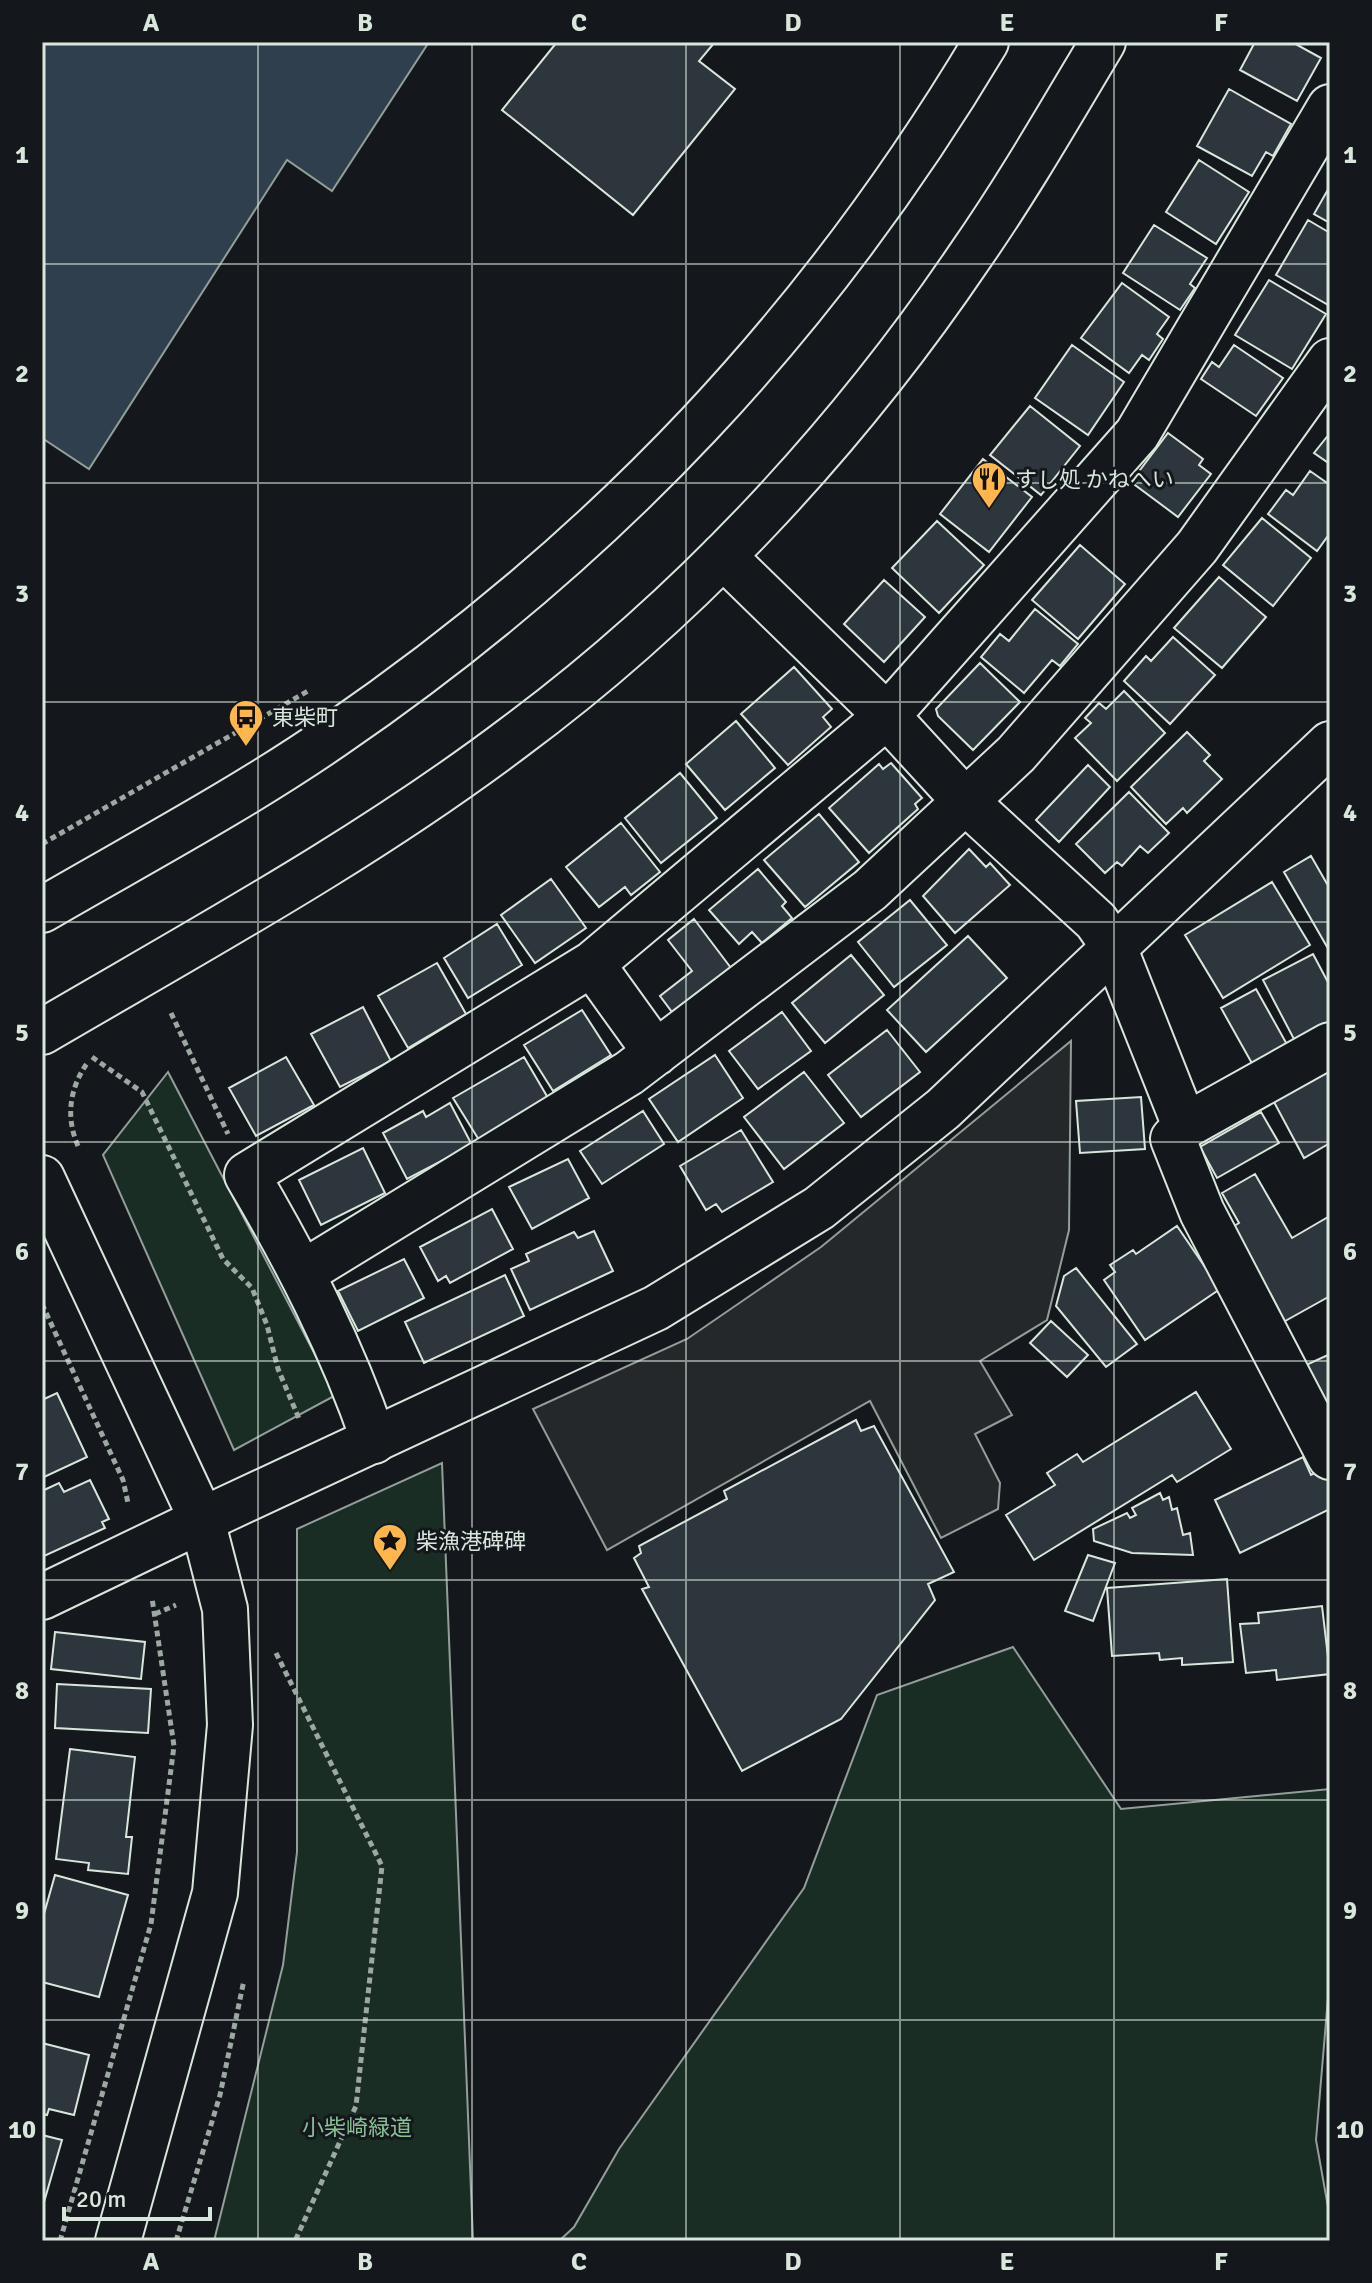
<svg xmlns="http://www.w3.org/2000/svg" width="1372" height="2283" viewBox="0 0 1372 2283" font-family="Signika,'Noto Sans JP',sans-serif">
<style>
.green{fill:#1a2d24;stroke:#939e99;stroke-width:2}
.parking{fill:#24282b;stroke:#939e99;stroke-width:2}
.water{fill:#2f3f4d;stroke:#939e99;stroke-width:2}
.building{fill:#2c363c;stroke:#d8e6dc;stroke-width:2}
.lines{fill:none;stroke-linecap:round;stroke-linejoin:round}
.minor-casing{stroke:#d8e6dc;stroke-width:48}
.tertiary-casing{stroke:#d8e6dc;stroke-width:48}
.path{stroke:#9da8a2;stroke-width:5;stroke-dasharray:6 4;stroke-linecap:butt}
.minor{stroke:#14181c;stroke-width:44}
.tertiary{stroke:#14181c;stroke-width:44}
.grid{fill:none;stroke:#d8e6dc;stroke-width:2;stroke-opacity:0.55}
.labels{text-anchor:middle;dominant-baseline:central;stroke-width:6;stroke-linejoin:round;paint-order:stroke}
.poi-label{font-size:22px;fill:#d8e6dc;stroke:#14181c;text-anchor:start}
.park-label{font-size:22px;fill:#8ac095;stroke:#14181c}
.neatline{fill:none;stroke:#d8e6dc;stroke-width:3}
.grid-label{font-size:26px;text-anchor:middle;font-weight:bold;fill:#d8e6dc}
</style>
<rect width="100%" height="100%" fill="#14181c"/>
<path class="green" d="M168 1072 336 1395 234 1450 103 1155Z
M442 1463 473 2241H214L283 1965 297 1852V1529Z
M1013 1647 1121 1809 1330 1789V1974L1316 2140 1330 2218V2241H559L574 2227 619 2149 804 1888 877 1695Z"/>
<path class="parking" d="M1071 1041 1069 1230 1047 1320 980 1361 1012 1415 975 1434 1000 1483 998 1509 941 1538 870 1401 607 1550 533 1409 687 1339 821 1247Z"/>
<path class="water" d="M42 42H429L332 191 287 160 89 469 42 438Z"/>
<path class="building" d="M557 42H715L699 61 735 89 633 215 502 110Z
M1255 42H1292L1321 58 1297 101 1240 70Z
M1229 89 1291 124 1273 156 1266 152 1252 176 1197 146Z
M1199 160 1249 192 1216 244 1166 212Z
M1330 186V223L1314 214Z
M1308 220 1330 233V306L1276 275Z
M1154 225 1207 258 1190 284 1195 288 1180 310 1123 273Z
M1269 280 1326 314 1292 369 1235 335Z
M1122 283 1169 317 1157 334 1163 339 1149 360 1142 355 1129 373 1081 338Z
M1072 345 1124 382 1088 435 1035 398Z
M1234 345 1283 378 1256 416 1201 379 1212 362 1219 367Z
M1030 406 1080 446 1041 495 990 455Z
M1168 433 1203 459 1199 465 1211 474 1178 517 1131 482Z
M1330 433V464L1314 453Z
M983 459 1032 497 989 552 940 514Z
M1310 471 1330 485V533L1317 551 1268 514 1286 490 1293 495Z
M1262 518 1311 558 1273 606 1223 565Z
M937 521 984 565 939 613 892 568Z
M1080 545 1125 584 1078 639 1032 600Z
M1219 577 1266 617 1222 668 1174 628Z
M884 580 925 617 884 662 844 624Z
M1035 609 1078 644 1060 666 1052 660 1024 693 981 657 1000 634 1009 641Z
M1173 637 1215 675 1170 724 1124 681 1146 656 1151 661Z
M980 663 1020 702 973 750 938 716 936 709Z
M794 667 832 709 823 717 831 727 788 765 741 714Z
M1124 691 1165 733 1117 781 1075 738 1091 723 1085 718 1099 703 1106 709Z
M736 721 775 768 725 810 686 764Z
M1187 732 1210 755 1204 761 1222 779 1187 813 1183 808 1166 824 1131 787Z
M891 763 922 798 915 804 918 809 869 853 829 808 879 764 883 769Z
M1088 765 1110 787 1059 842 1036 820Z
M680 773 717 818 661 863 625 818Z
M1129 792 1169 833 1148 853 1140 846 1122 866 1117 862 1105 873 1076 844Z
M819 814 859 862 805 907 764 860Z
M621 823 660 872 631 895 625 887 599 907 566 867Z
M969 849 986 867 990 863 1010 885 955 933 923 896Z
M1311 856 1330 889V952L1284 872Z
M758 869 786 902 782 906 792 918 762 943 752 932 739 944 709 910Z
M551 879 586 928 535 963 501 915Z
M1272 882 1310 945 1223 998 1185 935Z
M910 900 947 945 894 987 858 942Z
M694 919 731 968 672 1012 660 996 692 971 668 940Z
M497 924 522 965 468 998 444 958Z
M968 936 1007 978 926 1052 887 1010Z
M1313 954 1330 986V1024L1296 1043 1263 980Z
M851 955 884 995 825 1043 792 1003Z
M437 963 466 1014 408 1048 378 996Z
M1256 989 1289 1048 1254 1067 1221 1008Z
M363 1007 391 1061 340 1087 311 1034Z
M582 1010 611 1055 553 1091 524 1045Z
M782 1012 811 1051 758 1089 729 1051Z
M887 1030 920 1072 861 1117 828 1075Z
M715 1055 743 1098 678 1142 649 1099Z
M286 1057 314 1105 256 1136 229 1088Z
M524 1057 548 1098 479 1140 453 1098Z
M1330 1071V1143L1304 1158 1274 1102Z
M804 1072 844 1123 784 1169 744 1117Z
M1141 1097 1145 1149 1080 1153 1076 1101Z
M450 1103 472 1145 407 1179 383 1133 423 1111 426 1117Z
M643 1111 664 1144 602 1184 580 1151Z
M1261 1112 1279 1143 1217 1178 1200 1147Z
M741 1130 773 1182 722 1212 716 1204 706 1210 680 1166Z
M363 1148 385 1193 321 1225 299 1180Z
M568 1159 589 1198 532 1229 509 1187Z
M1255 1174 1292 1238 1328 1217 1330 1220V1296L1278 1325 1224 1232 1239 1223 1222 1193Z
M492 1209 513 1249 450 1283 446 1276 438 1281 420 1247Z
M1177 1226 1220 1289 1145 1340 1104 1280 1115 1272 1110 1265 1133 1250 1136 1254Z
M594 1231 613 1271 530 1310 511 1269 529 1261 526 1254 574 1232 578 1238Z
M404 1259 424 1298 358 1331 338 1291Z
M1076 1268 1137 1344 1106 1367 1056 1306 1064 1276Z
M505 1275 524 1316 424 1363 405 1322Z
M1051 1321 1088 1355 1067 1377 1030 1343Z
M1330 1354V1417L1306 1365Z
M1196 1392 1231 1449 1177 1482 1172 1475 1034 1560 1006 1515 1055 1485 1047 1473 1077 1454 1083 1462Z
M57 1393 87 1457 42 1478V1400Z
M856 1420 861 1431 874 1426 954 1572 928 1584 935 1600 841 1719 742 1771 642 1589 649 1587 634 1558 641 1553 639 1546 727 1499 724 1491Z
M1303 1457 1311 1475 1323 1469 1330 1484V1509L1240 1553 1215 1500Z
M90 1480 109 1519 102 1522 105 1528 42 1557V1491L59 1483 64 1492Z
M1160 1493 1163 1500 1169 1497 1172 1510 1177 1508 1183 1535 1190 1533 1193 1555 1132 1553 1094 1541 1093 1529 1127 1513 1130 1518 1136 1515 1132 1508Z
M1088 1555 1115 1563 1093 1621 1065 1611Z
M1227 1579 1233 1662 1182 1665V1658L1160 1660 1159 1653 1112 1656 1107 1588Z
M1322 1606 1330 1674 1277 1680 1276 1670 1246 1673 1240 1624 1259 1623 1258 1613Z
M55 1632 145 1642 141 1679 51 1669Z
M57 1684 151 1689 148 1733 55 1728Z
M70 1749 135 1757 126 1837H132L128 1874 88 1870 89 1863 56 1859Z
M55 1875 128 1895 99 1997 42 1982V1921Z
M42 2043 89 2055 74 2115 49 2109 47 2115 42 2114Z
M42 2135 62 2140 42 2209Z"/>
<g class="lines">
<g class="minor-casing">
<path id="minor" d="M723 556 887 716 965 801 1096 921 1114 947 1185 1126 1173 1139 1202 1212 1330 1457
M592 964 656 1053
M1185 1126 1330 1045
M304 1272 629 1073 870 890 1016 754 1197 547 1330 361
M374 1441C342 1347 297 1260 247 1175L592 964 887 716 1137 434 1330 107
M42 1597 202 1520"/>
</g>
<g class="tertiary-casing">
<path id="tertiary" d="M42 910C140 853 240 800 333 736 606 549 817 325 986 42
M42 1032C201 939 366 849 513 738 690 607 847 438 970 256 1018 187 1060 114 1103 42
M42 1178 202 1520 225 1609 230 1725 215 1893 118 2241
M202 1520 656 1308 819 1208 943 1109 1330 744"/>
</g>
<path class="path" d="M42 844 308 691
M171 1013 228 1134
M92 1057 142 1092 223 1259 252 1288 267 1325 278 1369 300 1421
M78 1146C65 1116 70 1087 88 1062
M42 1304 123 1480 128 1503
M155 1614 176 1605
M276 1653 382 1866 356 2106 295 2241
M60 2241 151 1924 174 1746 152 1598
M176 2241 220 2095 244 1980"/>
<use href="#minor" class="minor"/>
<use href="#tertiary" class="tertiary"/>
</g>
<path class="grid" d="M258 42V2241M472 42V2241M686 42V2241M900 42V2241M1114 42V2241M42 264H1330M42 483H1330M42 702H1330M42 922H1330M42 1142H1330M42 1361H1330M42 1580H1330M42 1800H1330M42 2020H1330"/>
<defs>
<g id="restaurant-pin" transform="scale(1.8)"><path d="M0 17L-7.5 6A9.5 9.5 0 1 1 7.5 6Z" fill="#ffb74d" stroke="#14181c"/><path d="M-5-6h1v4h1v-4h1v4h1v-4h1v5L-1.5 .5V6h-2V.5L-5-1ZM5-6V6H3V1.5H1.5Q1.5-4 5-6Z" fill="#111"/></g>
<g id="bus-pin" transform="scale(1.8)"><path d="M0 17L-7.5 6A9.5 9.5 0 1 1 7.5 6Z" fill="#ffb74d" stroke="#14181c"/><path d="M-5-6H5V4H4V6H2V4H-2V6H-4V4H-5ZM-3.5-4V0h7V-4ZM-3.5 1.2v1.5H-2V1.2ZM2 1.2v1.5H3.5V1.2Z" fill="#111"/></g>
<g id="sight-pin" transform="scale(1.8)"><path d="M0 17L-7.5 6A9.5 9.5 0 1 1 7.5 6Z" fill="#ffb74d" stroke="#14181c"/><path d="M0-6L1.8-2.2L6-1.7L2.9 1.2L3.7 5.4L0 3.3L-3.7 5.4L-2.9 1.2L-6-1.7L-1.8-2.2Z" fill="#111"/></g>
</defs>
<g fill-rule="evenodd">
<use href="#restaurant-pin" x="989" y="479"/>
<use href="#bus-pin" x="246" y="717"/>
<use href="#sight-pin" x="390" y="1541"/>
</g>
<g class="labels">
<g class="poi-label">
<text x="1015" y="479">すし処 かねへい</text>
<text x="272" y="717">東柴町</text>
<text x="416" y="1541">柴漁港碑碑</text>
</g>
<g class="park-label">
<text x="357" y="2127">小柴崎緑道</text>
</g>
</g>
<rect width="1372" height="2283" fill="none" stroke="#14181c" stroke-width="88"/>
<path d="M64 2207v12h146v-12" fill="none" stroke="#d8e6dc" stroke-width="4"/>
<text x="76" y="2207" font-size="24" fill="#d8e6dc" stroke="#14181c" stroke-width="6" paint-order="stroke">20 m</text>
<rect x="44" y="44" width="1284" height="2195" class="neatline"/>
<g class="grid-label">
<text x="151" y="31">A</text>
<text x="365" y="31">B</text>
<text x="579" y="31">C</text>
<text x="793" y="31">D</text>
<text x="1007" y="31">E</text>
<text x="1221" y="31">F</text>
<text x="22" y="163">1</text>
<text x="1350" y="163">1</text>
<text x="22" y="382">2</text>
<text x="1350" y="382">2</text>
<text x="22" y="602">3</text>
<text x="1350" y="602">3</text>
<text x="22" y="821">4</text>
<text x="1350" y="821">4</text>
<text x="22" y="1041">5</text>
<text x="1350" y="1041">5</text>
<text x="22" y="1260">6</text>
<text x="1350" y="1260">6</text>
<text x="22" y="1480">7</text>
<text x="1350" y="1480">7</text>
<text x="22" y="1699">8</text>
<text x="1350" y="1699">8</text>
<text x="22" y="1919">9</text>
<text x="1350" y="1919">9</text>
<text x="22" y="2138">10</text>
<text x="1350" y="2138">10</text>
<text x="151" y="2270">A</text>
<text x="365" y="2270">B</text>
<text x="579" y="2270">C</text>
<text x="793" y="2270">D</text>
<text x="1007" y="2270">E</text>
<text x="1221" y="2270">F</text>
</g>
</svg>
